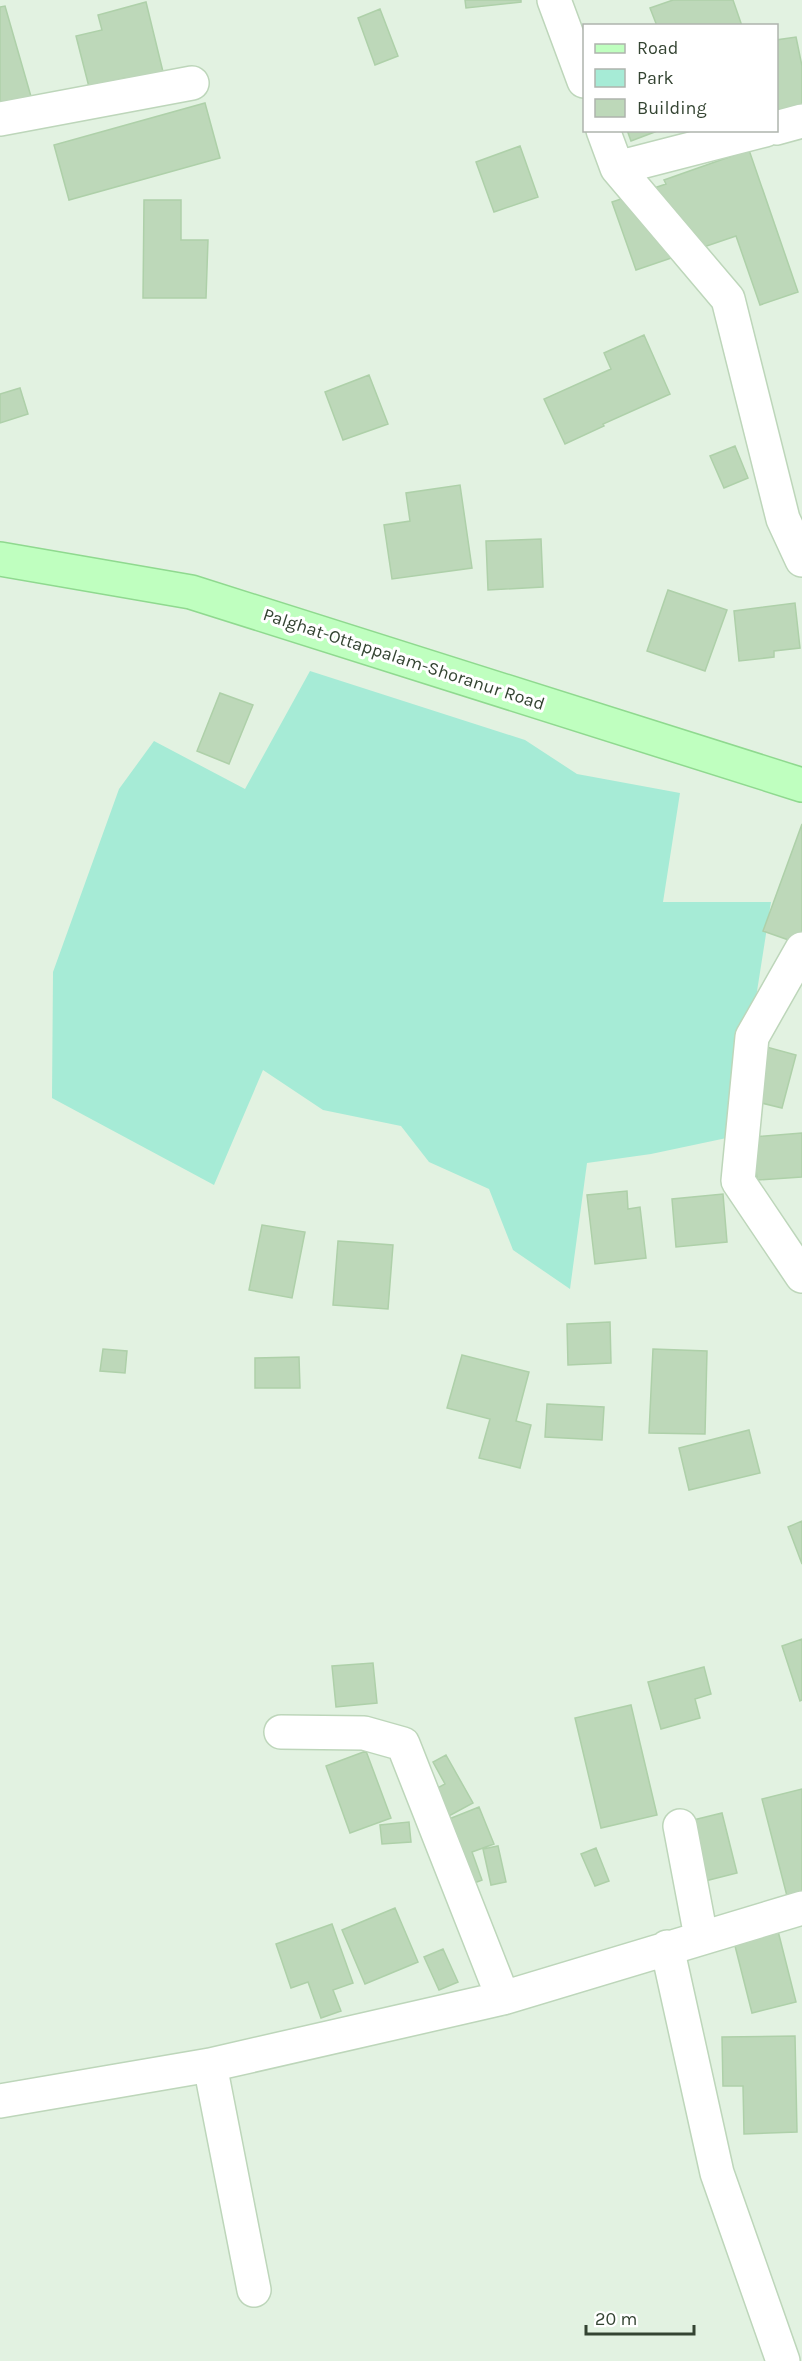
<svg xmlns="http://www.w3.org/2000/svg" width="802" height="2361" viewBox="0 0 802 2361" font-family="Karla,sans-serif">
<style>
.green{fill:#a6ebd6}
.building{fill:#bdd8b9;stroke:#aed0a9;stroke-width:1.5}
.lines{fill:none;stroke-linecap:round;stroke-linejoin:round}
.minor-casing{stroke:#bdd6ba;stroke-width:36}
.secondary-casing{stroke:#8fd98f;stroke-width:36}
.minor{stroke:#fff;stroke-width:33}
.secondary{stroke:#bfffbf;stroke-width:33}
.labels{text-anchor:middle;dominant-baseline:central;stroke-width:6;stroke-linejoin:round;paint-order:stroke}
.street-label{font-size:18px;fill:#344432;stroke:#fff}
</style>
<rect width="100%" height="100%" fill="#e2f2e1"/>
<path class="green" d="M310 671 525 740 577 774 680 793 663 902H771L755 1004 732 1057 736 1136 651 1154 587 1163 570 1289 513 1250 489 1189 429 1162 401 1126 323 1110 263 1070 214 1185 52 1098 53 972 119 789 154 741 245 789Z"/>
<path class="building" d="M465 0H521V2L466 8Z
M673 0H733L742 26H657L650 8Z
M146 2 165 80 128 89 125 78 89 87 76 36 102 30 98 15Z
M5 6 32 100 0 109V7Z
M380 9 398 56 375 65 358 18Z
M796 37 802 66V109L776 113V40Z
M205 103 220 158 69 200 54 145Z
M627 130H660L631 141Z
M520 146 538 197 494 212 476 162Z
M749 150 798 292 760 305 736 236 636 270 612 202 666 184 664 180Z
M144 200H181V240H208L206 298H143Z
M644 335 670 394 603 424 604 426 565 444 544 399 611 369 604 353Z
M369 375 388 424 343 440 325 392Z
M20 388 28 414 0 423V394Z
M735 446 748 478 724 488 710 456Z
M460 485 472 568 392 579 384 525 410 521 406 493Z
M541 539 543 587 488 590 486 541Z
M668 590 727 610 705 671 647 651Z
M795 603 800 648 774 651V657L739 661 734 611Z
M220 693 253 705 229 764 197 751Z
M802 824V940L800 944 763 931Z
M752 1043 796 1055 782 1108 737 1097Z
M802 1133V1177L757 1180 753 1137Z
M627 1191 628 1209 640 1207 646 1258 595 1264 587 1195Z
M723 1194 727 1242 676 1247 672 1199Z
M262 1225 305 1232 292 1298 249 1290Z
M338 1241 393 1245 388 1309 333 1305Z
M610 1322 611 1363 568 1365 567 1324Z
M103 1349 127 1351 125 1373 100 1371Z
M653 1349 707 1351 705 1434 649 1433Z
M462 1355 529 1372 516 1421 531 1425 520 1468 479 1458 490 1419 447 1408Z
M299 1357 300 1388H255V1358Z
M547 1404 604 1407 602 1440 545 1437Z
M749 1430 760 1473 689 1490 679 1448Z
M802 1521V1564L788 1527Z
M802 1639V1700L800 1701 782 1646Z
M373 1663 377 1703 336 1707 332 1666Z
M704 1667 711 1694 695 1699 700 1718 661 1729 648 1682Z
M631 1705 657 1815 601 1828 575 1718Z
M366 1751 391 1818 350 1833 326 1766Z
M446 1755 473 1803 436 1823 421 1797 445 1784 433 1762Z
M802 1789V1892L787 1896 762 1799Z
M479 1807 494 1844 472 1852 482 1880 459 1889 434 1825Z
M722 1813 737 1873 705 1881 689 1821Z
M409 1822 411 1842 382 1844 380 1825Z
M498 1846 506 1882 491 1885 483 1849Z
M596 1848 609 1881 595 1886 581 1854Z
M395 1908 418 1962 365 1984 342 1930Z
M332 1924 353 1983 333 1990 341 2011 321 2018 308 1982 291 1988 276 1944Z
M778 1931 796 2002 752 2013 734 1942Z
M443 1949 458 1982 439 1990 424 1957Z
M795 2036 797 2132 744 2134 743 2086H723L722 2037Z"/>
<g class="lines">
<g class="minor-casing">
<path id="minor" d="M554 0 584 81
M0 119 192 83
M776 128 802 121
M603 130 617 168 728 299 783 519 802 560
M617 168 765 130
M802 949 752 1037 738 1181 802 1276
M281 1732 364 1733 403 1744 503 1998
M680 1826 701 1937
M667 1947 717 2173 783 2361
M210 2065 254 2290
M0 2101 210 2065 503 1998 802 1908"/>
</g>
<g class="secondary-casing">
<path id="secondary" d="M0 559 191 592 802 785"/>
</g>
<use href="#minor" class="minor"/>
<use href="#secondary" class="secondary"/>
</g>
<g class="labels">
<g class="street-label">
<text transform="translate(404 659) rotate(18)">Palghat-Ottappalam-Shoranur Road</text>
</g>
</g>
<rect x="583" y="24" width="195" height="108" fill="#ffffff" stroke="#aeb4ad" stroke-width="1.5"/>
<rect x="595" y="44" width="30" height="9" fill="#bfffbf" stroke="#aeb4ad" stroke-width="1.5"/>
<text x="637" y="54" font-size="18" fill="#344432">Road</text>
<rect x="595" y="69" width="30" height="18" fill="#a6ebd6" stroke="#aeb4ad" stroke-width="1.5"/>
<text x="637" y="84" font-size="18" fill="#344432">Park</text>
<rect x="595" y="99" width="30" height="18" fill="#bdd8b9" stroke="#aeb4ad" stroke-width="1.5"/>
<text x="637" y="114" font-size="18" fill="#344432">Building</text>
<path d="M586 2325v9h108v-9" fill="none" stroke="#344432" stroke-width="3"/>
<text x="595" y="2325" font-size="18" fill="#344432" stroke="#ffffff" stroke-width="4.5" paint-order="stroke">20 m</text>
</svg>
